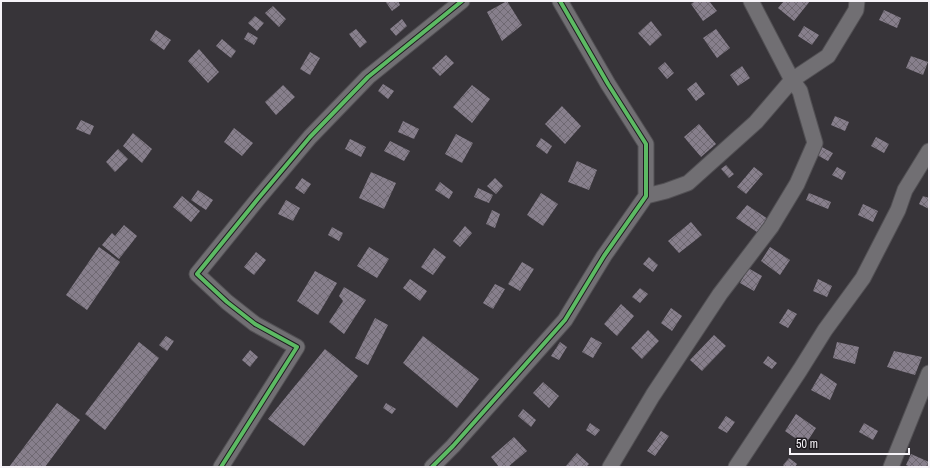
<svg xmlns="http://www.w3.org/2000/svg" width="930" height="468" viewBox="0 0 930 468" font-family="'Archivo Narrow',sans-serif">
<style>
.building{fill:url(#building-cross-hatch)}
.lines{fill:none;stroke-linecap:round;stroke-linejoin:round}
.street-casing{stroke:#525054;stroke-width:17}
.street{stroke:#716f73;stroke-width:15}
.cycleway-casing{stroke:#1e1b1f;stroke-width:6}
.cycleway{stroke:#5cba63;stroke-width:4}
</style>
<defs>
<pattern id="building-cross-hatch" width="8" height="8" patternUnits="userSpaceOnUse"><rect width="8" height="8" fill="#877f8c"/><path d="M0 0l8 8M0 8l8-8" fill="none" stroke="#6f6972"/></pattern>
</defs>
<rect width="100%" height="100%" fill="#373439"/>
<path class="building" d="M385 1H398L400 5 392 11Z
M507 1 522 25 502 41 487 12Z
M695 1H709L717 11 703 21 691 4Z
M784 1H810L794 21 778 8Z
M273 6 286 19 279 27 265 13Z
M884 10 901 18 897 28 879 20Z
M255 16 264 23 257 31 248 23Z
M402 19 407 26 396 36 390 29Z
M651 21 662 35 650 46 638 33Z
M804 26 819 35 812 45 798 36Z
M356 29 367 42 360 48 349 34Z
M716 29 730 48 717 58 703 38Z
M156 30 171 40 164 50 150 40Z
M248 32 258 38 254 45 244 39Z
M222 39 236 51 231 58 216 46Z
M199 49 219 72 208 83 188 61Z
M310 52 320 58 310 75 300 69Z
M446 55 454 63 440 76 432 68Z
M911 56 928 62 923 75 906 68Z
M665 62 674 73 667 79 658 68Z
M742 66 750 78 738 86 730 75Z
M696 82 705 94 696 101 687 89Z
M383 84 394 91 388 99 378 91Z
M283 85 295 97 276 115 265 102Z
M472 85 490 99 472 123 453 107Z
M562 106 581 126 565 144 545 124Z
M835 116 849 122 845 131 831 125Z
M81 120 94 126 90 135 76 129Z
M403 121 419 129 414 139 398 132Z
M699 124 716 144 701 157 684 137Z
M234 128 253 143 242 156 224 142Z
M133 133 152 149 142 163 123 146Z
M456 134 473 143 462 163 445 154Z
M876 137 889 144 884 153 871 146Z
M541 138 552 146 547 154 536 146Z
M350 139 366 147 361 157 345 149Z
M390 141 410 151 404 161 384 151Z
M820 146 833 153 828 161 815 154Z
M118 149 128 159 115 172 106 162Z
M577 161 597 170 589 190 568 182Z
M726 165 734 174 729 178 721 169Z
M754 167 763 174 746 194 737 187Z
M837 167 846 172 842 180 832 175Z
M371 172 396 183 384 209 359 198Z
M302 178 311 184 304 194 295 188Z
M495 178 503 186 496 194 487 186Z
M440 182 453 192 449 199 435 190Z
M478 188 493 195 489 203 474 197Z
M198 190 213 200 206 210 191 200Z
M541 193 558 204 543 226 527 215Z
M809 193 831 202 828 209 806 200Z
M182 196 200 211 191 222 173 207Z
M923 196 929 198V209L919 204Z
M286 200 300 208 293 221 278 214Z
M863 204 878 211 873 222 858 215Z
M747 205 768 219 757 232 736 218Z
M492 210 500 214 495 228 486 224Z
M691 222 702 235 679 253 668 241Z
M124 225 137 236 119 259 102 245 112 233 115 236Z
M465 226 472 233 460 247 453 241Z
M332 227 343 233 339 241 328 235Z
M99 247 120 262 87 310 66 295Z
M369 247 389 259 377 278 357 266Z
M770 247 790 260 780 275 761 261Z
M434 248 446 257 433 275 421 267Z
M256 252 266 260 254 275 244 267Z
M649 257 658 265 653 272 643 264Z
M522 262 534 269 520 291 508 284Z
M748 268 762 276 754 291 740 283Z
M315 271 337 283 318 315 297 301Z
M410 279 427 291 420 301 403 288Z
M818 279 832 286 827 297 813 291Z
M495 284 505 289 493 309 483 303Z
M344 287 366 300 344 334 329 322 343 301 339 296Z
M640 288 648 294 640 303 632 297Z
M621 304 634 316 617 336 604 324Z
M671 308 682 316 672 331 661 323Z
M788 309 797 314 788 328 779 323Z
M375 318 388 325 368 365 355 358Z
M648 330 659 341 642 359 631 348Z
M714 335 726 346 702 371 690 360Z
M166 336 174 341 167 351 159 345Z
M423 336 479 379 457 408 403 363Z
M591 337 602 343 593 358 582 352Z
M139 342 159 358 105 430 85 414Z
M560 342 567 347 559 360 551 356Z
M837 342 859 347 855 364 833 358Z
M325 349 358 376 304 446 268 419Z
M250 350 258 357 250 367 242 360Z
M894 351 922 357 915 375 887 367Z
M768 356 777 363 772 369 763 363Z
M821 373 837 384 830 400 811 390Z
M543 382 559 396 549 408 533 393Z
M57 403 80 420 45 467H9Z
M386 403 396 409 392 414 383 408Z
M523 409 536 420 531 427 518 416Z
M796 414 816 428 805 445 785 431Z
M726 416 735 422 727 433 718 428Z
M590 423 600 430 595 436 586 430Z
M864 423 878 431 873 440 859 432Z
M661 431 669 436 655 456 647 451Z
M514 437 527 451 508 467H499L491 457Z
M577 453 589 464 586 467H565Z
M911 454 929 462 927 467H911L906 465Z
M789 458 797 464 795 467H785L783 465Z"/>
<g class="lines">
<g class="street-casing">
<path id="street" d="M646 196 666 191 688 183 756 122 792 80 828 56 856 10 857 1
M221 467 297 347 255 324 227 302 197 274 257 200 310 137 368 77 462 1
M432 467 453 446 565 320 604 256 646 196V144L608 84 560 1
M610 467 653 395 720 294 771 227 797 184 815 143 803 102 800 91 792 80 751 1
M736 467 800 370 825 330 863 278 898 210 905 190 929 151
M891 467 929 373"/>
</g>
<use href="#street" class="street"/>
<g class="cycleway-casing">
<path id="cycleway" d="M221 467 297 347 255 324 227 302 197 274 257 200 310 137 368 77 462 1
M432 467 453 446 565 320 604 256 646 196V144L608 84 560 1"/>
</g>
<use href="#cycleway" class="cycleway"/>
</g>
<rect width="930" height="468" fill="none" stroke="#f6f3f8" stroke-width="4"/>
<path d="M790 448v6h119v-6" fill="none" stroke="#f6f3f8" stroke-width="2"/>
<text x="796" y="448" font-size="12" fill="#f6f3f8" stroke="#1e1b1f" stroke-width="3" paint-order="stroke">50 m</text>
</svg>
